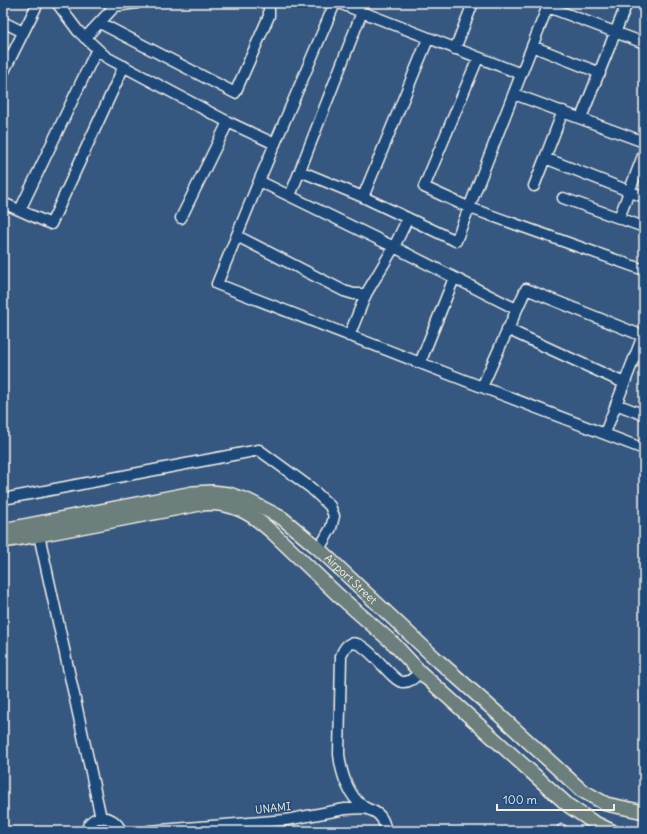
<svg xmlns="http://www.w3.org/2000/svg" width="647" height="834" viewBox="0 0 647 834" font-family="Delius,sans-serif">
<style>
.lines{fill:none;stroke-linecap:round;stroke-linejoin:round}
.minor-casing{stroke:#f4f1e8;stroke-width:13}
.major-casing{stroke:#f4f1e8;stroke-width:16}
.minor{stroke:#1f4a7a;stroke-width:10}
.major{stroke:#6c7f7c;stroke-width:13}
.labels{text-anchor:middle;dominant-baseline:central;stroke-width:3;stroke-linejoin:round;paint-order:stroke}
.street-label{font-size:11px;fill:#f4f1e8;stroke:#1f4a7a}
</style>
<rect width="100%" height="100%" fill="#365780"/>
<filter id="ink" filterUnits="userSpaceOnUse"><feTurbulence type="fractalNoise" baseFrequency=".025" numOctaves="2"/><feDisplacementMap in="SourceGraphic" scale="8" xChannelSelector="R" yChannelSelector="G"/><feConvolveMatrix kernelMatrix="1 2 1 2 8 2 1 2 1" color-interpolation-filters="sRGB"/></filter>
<g filter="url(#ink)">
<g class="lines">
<g class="minor-casing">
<path id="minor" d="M57 3 78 31 106 57 228 122 275 144
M109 3 115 6 137 3
M335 3 259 181 217 284 482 387 644 449
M339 3 521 74
M548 7 644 43
M3 22 23 32
M100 23 235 93 269 16V3
M85 38 115 6
M532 46 600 73
M455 49 473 3
M478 58 424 187 470 208 644 270
M3 73 38 3
M514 94 644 142
M563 111 545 158 644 197
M581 118 627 3
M300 171 363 197 456 241 549 3
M259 181 394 247 516 309
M534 186 545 158
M290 196 362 12
M363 197 428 39
M563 198 644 227
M3 203 51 224 124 66
M20 210 97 49
M181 218 228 122
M619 218 644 153
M237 236 344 291 354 294H366L394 247 408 218
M507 329 624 383
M349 336 366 294
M420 363 454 278
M482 387 526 289 643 336
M616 404 644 415
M605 433 644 333
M3 499 259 450 311 488 330 506 334 516 331 528 319 549
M39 535 101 818
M562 830V831
M86 831C91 812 114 814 121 831
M149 831 286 820 345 809 365 808
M386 831C384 822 382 815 373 811 370 810 367 809 364 807 348 796 341 773 339 754L341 656C354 617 387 679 402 682 410 683 415 677 420 672"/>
</g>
<g class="major-casing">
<g id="major">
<path id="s1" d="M3 530 193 493 212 492 229 494 249 501 282 518 319 549 434 657 495 711 581 790 606 804 644 812"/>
<path d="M3 541 39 535 200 504C230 501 250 512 272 532L338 595 395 645 420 672 569 806 593 822 612 831"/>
</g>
</g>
<use href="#minor" class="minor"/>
<use href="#major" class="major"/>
</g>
</g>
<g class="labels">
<g class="street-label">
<text stroke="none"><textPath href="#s1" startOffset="380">Airport Street</textPath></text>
<text transform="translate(273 808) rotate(-6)">UNAMI</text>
</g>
</g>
<rect width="647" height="834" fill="none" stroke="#1f4a7a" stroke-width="16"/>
<rect x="8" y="8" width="631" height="818" fill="none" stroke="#f4f1e8" stroke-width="1.5" filter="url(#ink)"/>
<path d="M497 804v6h117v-6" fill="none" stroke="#f4f1e8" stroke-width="2"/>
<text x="503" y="804" font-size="12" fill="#f4f1e8" stroke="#1f4a7a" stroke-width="3" paint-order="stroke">100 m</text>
</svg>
